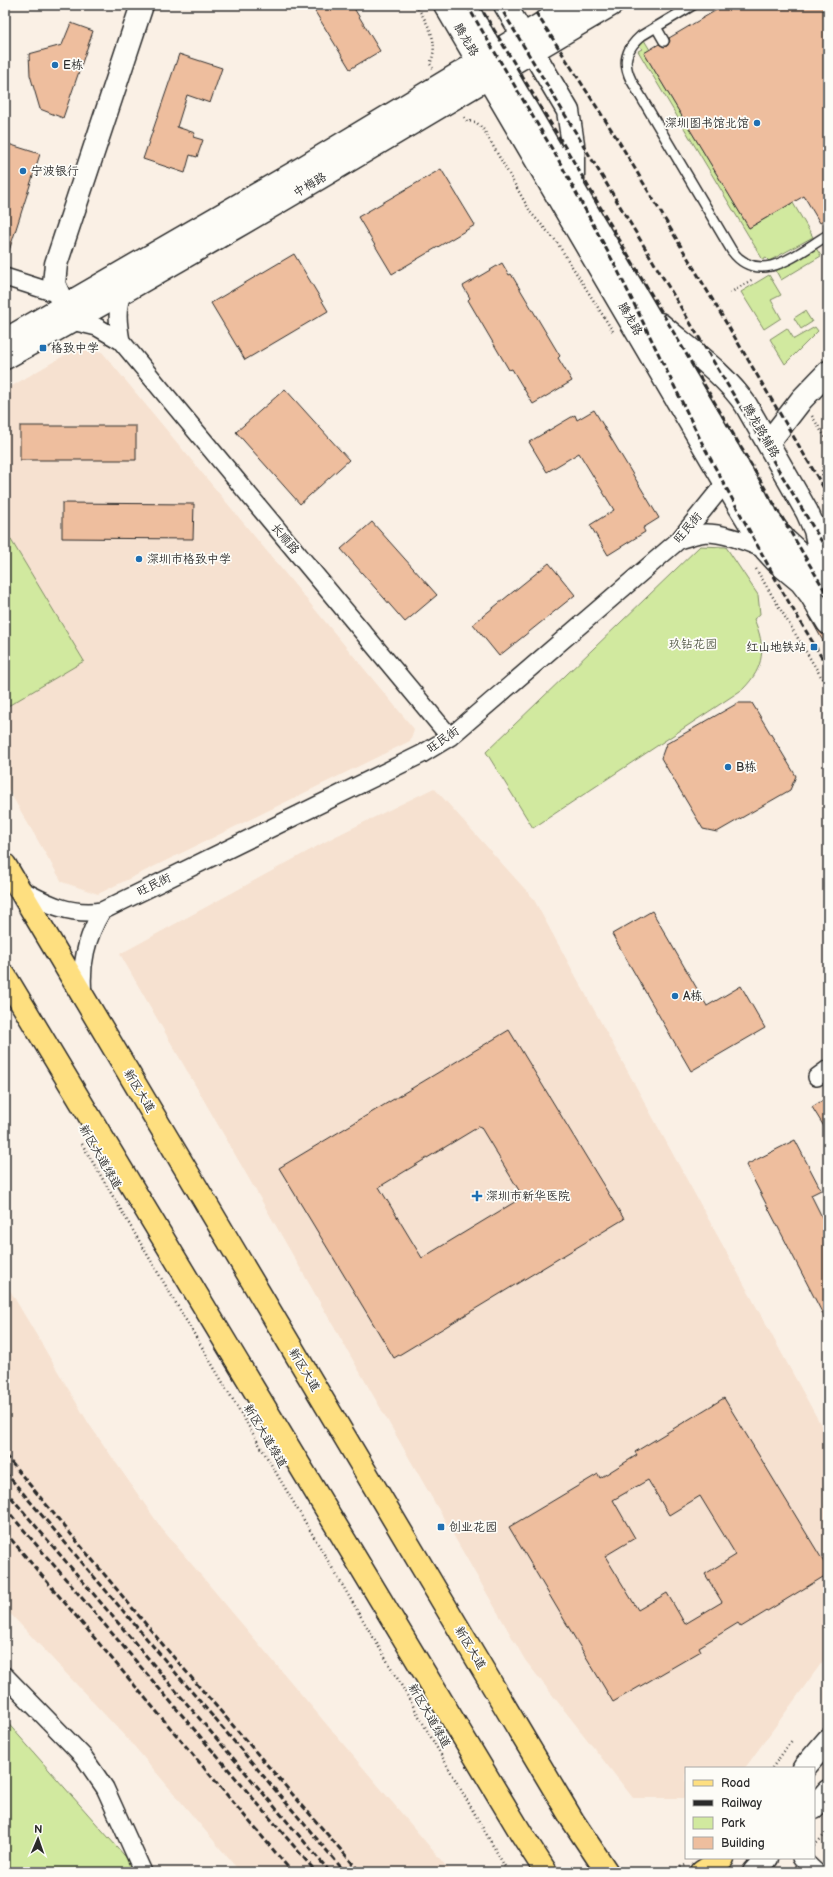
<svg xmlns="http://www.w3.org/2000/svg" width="833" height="1877" viewBox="0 0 833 1877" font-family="'Balsamiq Sans','LXGW WenKai TC',sans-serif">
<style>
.built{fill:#f6e1d0}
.green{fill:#d1e99f;stroke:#7e8a65}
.building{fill:#eebe9e;stroke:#2b2b2b;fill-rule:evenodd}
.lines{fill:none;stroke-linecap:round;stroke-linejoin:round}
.lane-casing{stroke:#2b2b2b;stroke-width:12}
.street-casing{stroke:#2b2b2b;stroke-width:20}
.secondary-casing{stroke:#2b2b2b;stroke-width:25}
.primary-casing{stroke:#2b2b2b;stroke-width:25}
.path{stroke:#2b2b2b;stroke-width:2.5;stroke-dasharray:1 3;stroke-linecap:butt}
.lane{stroke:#fdfcf7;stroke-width:9}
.street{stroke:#fdfcf7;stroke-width:17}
.secondary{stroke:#fdfcf7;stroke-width:22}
.primary{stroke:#fedf80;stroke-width:22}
.rail{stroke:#2b2b2b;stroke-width:3;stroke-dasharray:6 3;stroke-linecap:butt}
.poi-dot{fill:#1f6fb2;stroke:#fdfcf7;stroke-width:1.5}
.labels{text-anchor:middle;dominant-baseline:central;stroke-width:3.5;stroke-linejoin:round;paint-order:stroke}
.street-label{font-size:12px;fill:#2b2b2b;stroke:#fdfcf7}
.poi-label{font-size:12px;fill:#2b2b2b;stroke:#fdfcf7;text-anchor:start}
.park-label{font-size:12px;fill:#545a48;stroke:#fdfcf7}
</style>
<rect width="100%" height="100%" fill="#faf0e5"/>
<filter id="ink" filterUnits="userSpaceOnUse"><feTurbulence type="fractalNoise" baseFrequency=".025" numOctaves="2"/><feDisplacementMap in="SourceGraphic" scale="8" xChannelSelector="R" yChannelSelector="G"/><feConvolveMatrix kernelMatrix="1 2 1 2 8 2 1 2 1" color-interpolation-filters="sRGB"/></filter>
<g filter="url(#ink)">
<path class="built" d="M77 348 102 352 414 729 410 741 98 894 62 882 5 784V390Z
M434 788 533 898 828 1438V1654L745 1768H686V1798H633L525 1660 120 954 334 837Z
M5 1282 89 1424 162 1529 451 1872H240L134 1746 5 1608Z"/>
<path class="green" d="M644 40 650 50 644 53 749 228 793 203 813 237 769 261 766 258 763 260 638 51 642 49 638 43Z
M816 248 821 256 781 280 776 271Z
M769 275 781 295 771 300 781 318 764 329 741 292Z
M805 311 812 322 801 329 794 318Z
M815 327 818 331 785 364 770 339 787 328 794 339Z
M5 530 84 661 8 706 5 702Z
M700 546 726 547 758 595 760 614 754 619C766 647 765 667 743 689L533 828 486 752Z
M5 1720 139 1872H5Z"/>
<path class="building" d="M311 5H352L380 51 350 69Z
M725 5H828V218L820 223 804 196 749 228 644 53 659 44 664 47 667 46 670 41 669 38Z
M71 23 93 31 63 118 40 109 30 75 29 54 62 45Z
M179 54 222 68 210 103 187 95 177 127 195 133 193 137 203 140 197 157 190 155 185 173 143 159Z
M5 143 40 154 8 254H5Z
M441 169 475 225 392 274 358 217Z
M294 254 328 311 245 360 211 303Z
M502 263 509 275 511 274 560 356 558 358 572 381 533 404 512 369 509 370 468 300 470 298 463 286Z
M285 389 349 460 300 504 236 432Z
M594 410 659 518 643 528 645 532 608 555 590 525 614 510 579 453 547 472 529 442 575 415 577 420Z
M20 426H136V460H20Z
M62 503 194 504 193 539 62 538Z
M372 522 437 595 405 622 341 549Z
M549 563 575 595 499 656 473 624Z
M804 607 818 630 822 634 828 635V650Z
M738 703H752L796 776 790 790 717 832 703 829 661 758 666 744Z
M652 911 707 1006 741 986 765 1028 691 1071 612 934Z
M509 1030 624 1219 394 1358 279 1168ZM480 1126 523 1197 422 1258 379 1187Z
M828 1097V1133L812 1107Z
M795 1140 821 1190 811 1195 828 1229V1324L746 1165Z
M724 1398 828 1569V1574L741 1627 738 1623 699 1647 701 1651 613 1702 509 1527 598 1474 600 1478 637 1455 635 1452ZM648 1480 669 1515 700 1496 736 1555 705 1574 722 1602 685 1624 667 1593 638 1610 605 1556 635 1538 613 1500Z"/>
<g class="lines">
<g class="lane-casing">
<path id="lane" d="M693 5 641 36C626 49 622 62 631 80L732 251C760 288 799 252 828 235
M656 27 664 41"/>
</g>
<g class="street-casing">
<path id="street" d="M5 277 58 294
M72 321 97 327 121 341 450 737
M121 341C118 324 116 310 122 294
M679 540C688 537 696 534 706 533 723 533 750 543 766 550
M20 889C46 903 70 916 102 911L422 754 450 737 679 540 725 483
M83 995C80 964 86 938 102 911
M817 1077 828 1069
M5 1676 83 1756 105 1788 143 1872
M801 1858 816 1872"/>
</g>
<g class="secondary-casing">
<path id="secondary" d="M445 5 736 501 766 550 777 562 801 582 811 595 828 623
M465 5 770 521 785 540 805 558 828 583
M505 5 523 35
M533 52 568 111 573 144V186
M64 306 54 284 56 264 142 5
M660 324C690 350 724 373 746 405L807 512 815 530 826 580
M5 340 292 174 573 5
M5 358C210 246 409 124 611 5
M768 443 802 399 828 372
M804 1768 828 1740
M814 1807 828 1791
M754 1872 767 1858"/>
</g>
<g class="primary-casing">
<path id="primary" d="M5 865 573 1821 607 1872
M5 976 521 1833 546 1872
M702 1872 723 1858"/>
</g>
<path class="path" d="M416 5C428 25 440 41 430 64L433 68
M464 117 467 121 476 122 484 130 531 213 556 241 614 333
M730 293 753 279
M812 416 828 442
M825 503 822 471 823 466 828 462
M756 569 828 688
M82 1144 396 1676 508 1872
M772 1768 793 1739
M814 1846 828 1831
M661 1870H672L686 1865"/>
<use href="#lane" class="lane"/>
<use href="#street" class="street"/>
<use href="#secondary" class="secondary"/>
<use href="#primary" class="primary"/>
<path class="rail" d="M467 5 558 159 616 267 703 445 781 589 828 668
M479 5 568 152 828 596
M499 5 828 552
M531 5 618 140 828 495
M5 1455 164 1646 360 1872
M5 1472 345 1872
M5 1490 330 1872
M5 1508 316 1872
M5 1532 292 1872"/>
</g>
</g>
<g class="poi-dot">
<circle cx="55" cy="65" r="4"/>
<circle cx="757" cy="123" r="4"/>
<circle cx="23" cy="171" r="4"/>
<rect x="39" y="344" width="8" height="8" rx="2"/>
<circle cx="139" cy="559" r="4"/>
<rect x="810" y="643" width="8" height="8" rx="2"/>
<circle cx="728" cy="767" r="4"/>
<circle cx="675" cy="996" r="4"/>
<path d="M475 1190h4v4h4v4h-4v4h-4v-4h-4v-4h4z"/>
<rect x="437" y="1523" width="8" height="8" rx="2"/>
</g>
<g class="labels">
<g class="street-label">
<text transform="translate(466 40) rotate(59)">腾龙路</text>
<text transform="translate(310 185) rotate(-31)">中梅路</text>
<text transform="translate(630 319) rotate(60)">腾龙路</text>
<text transform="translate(761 431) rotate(60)">腾龙路辅路</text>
<text transform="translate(688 528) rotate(-49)">旺民街</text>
<text transform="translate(285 539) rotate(50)">长顺路</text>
<text transform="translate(443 740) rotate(-35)">旺民街</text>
<text transform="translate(154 885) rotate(-26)">旺民街</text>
<text transform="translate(139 1091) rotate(59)">新区大道</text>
<text transform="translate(100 1157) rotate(60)">新区大道绿道</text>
<text transform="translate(304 1370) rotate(59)">新区大道</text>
<text transform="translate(265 1436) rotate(59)">新区大道绿道</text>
<text transform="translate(470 1648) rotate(59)">新区大道</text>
<text transform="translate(429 1716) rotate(60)">新区大道绿道</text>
</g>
<g class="poi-label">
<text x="63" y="65">E栋</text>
<text x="749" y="123" text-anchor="end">深圳图书馆北馆</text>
<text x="31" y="171">宁波银行</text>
<text x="51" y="348">格致中学</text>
<text x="147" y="559">深圳市格致中学</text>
<text x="806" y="647" text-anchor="end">红山地铁站</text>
<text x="736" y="767">B栋</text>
<text x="683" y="996">A栋</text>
<text x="486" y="1196">深圳市新华医院</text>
<text x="449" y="1527">创业花园</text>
</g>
<g class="park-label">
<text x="693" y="644">玖钻花园</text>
</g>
</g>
<rect width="833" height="1877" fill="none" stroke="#fdfcf7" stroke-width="20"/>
<rect x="10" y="10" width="813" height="1857" fill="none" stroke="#2b2b2b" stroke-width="1.5" filter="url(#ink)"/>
<rect x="685" y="1767" width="130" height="92" fill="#fdfcf7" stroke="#a9a8a5"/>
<rect x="693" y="1780" width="20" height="6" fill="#fedf80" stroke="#a9a8a5"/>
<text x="721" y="1787" font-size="12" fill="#2b2b2b">Road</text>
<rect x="693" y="1800" width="20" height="6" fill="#2b2b2b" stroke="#a9a8a5"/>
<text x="721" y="1807" font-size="12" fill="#2b2b2b">Railway</text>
<rect x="693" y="1817" width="20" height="12" fill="#d1e99f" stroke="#a9a8a5"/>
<text x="721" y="1827" font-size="12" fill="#2b2b2b">Park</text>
<rect x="693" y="1837" width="20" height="12" fill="#eebe9e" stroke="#a9a8a5"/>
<text x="721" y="1847" font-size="12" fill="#2b2b2b">Building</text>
<g transform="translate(38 1839) rotate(2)" stroke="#fdfcf7" stroke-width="3" paint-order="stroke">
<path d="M0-3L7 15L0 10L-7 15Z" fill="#2b2b2b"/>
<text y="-6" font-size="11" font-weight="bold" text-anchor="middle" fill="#2b2b2b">N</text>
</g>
</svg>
